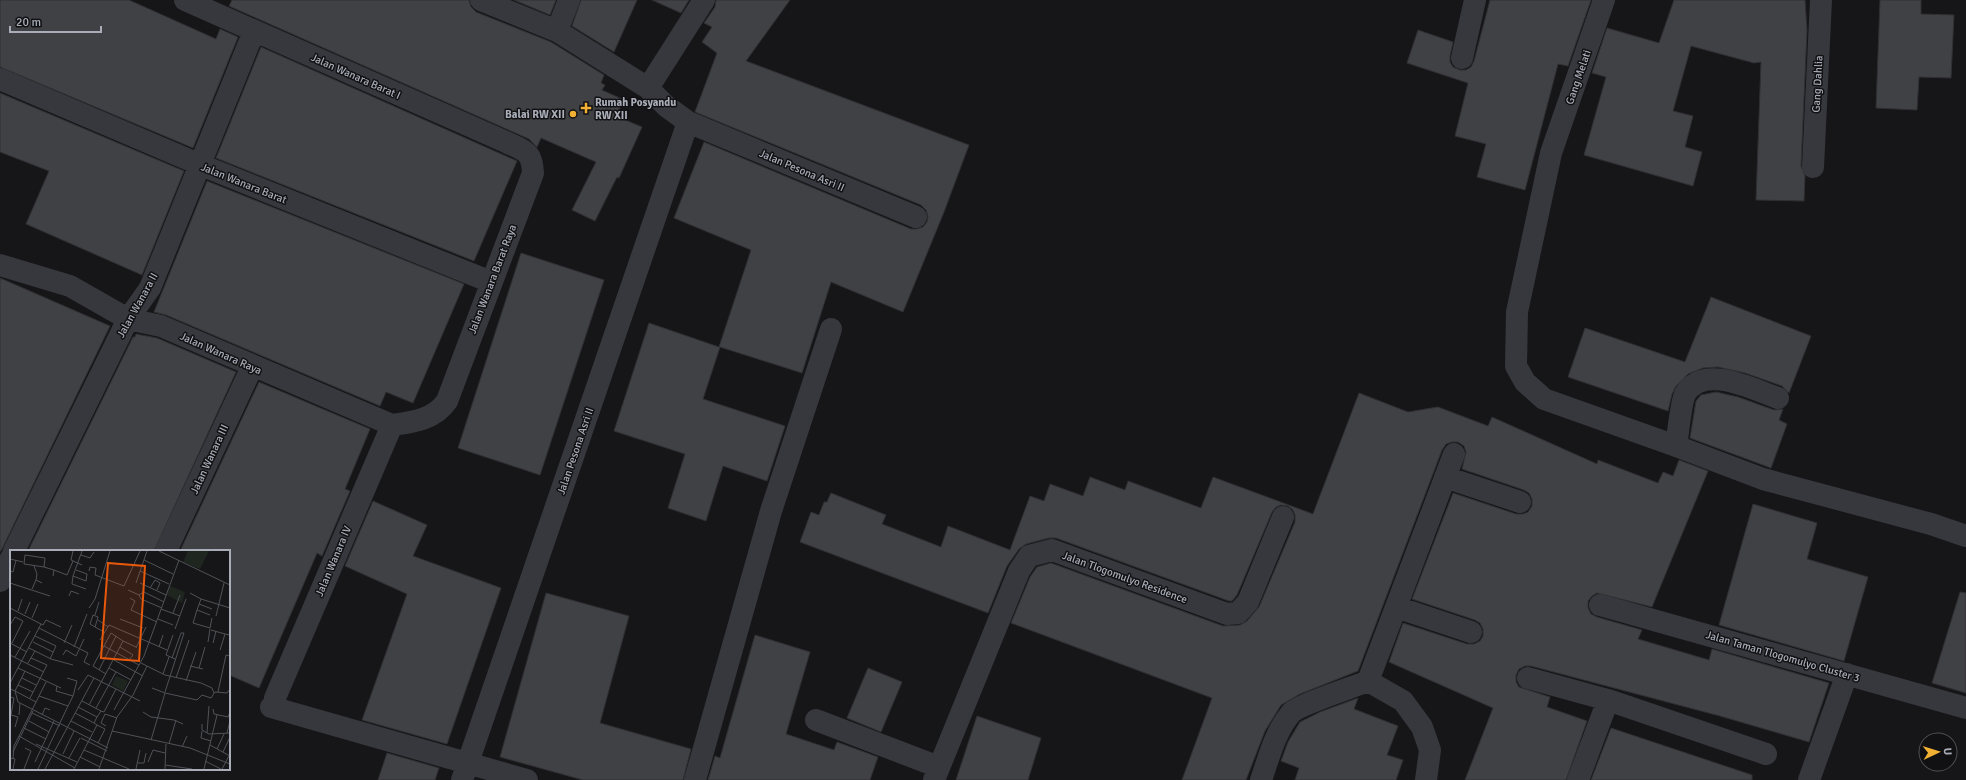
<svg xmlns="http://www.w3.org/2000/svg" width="1966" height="780" font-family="Signika,sans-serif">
<rect width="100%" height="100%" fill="#161618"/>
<!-- building -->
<path fill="#404145" stroke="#303034" d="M0 0H129L216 39 220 29 238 37 193 148 0 67Z
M232 0H469L471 7 476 12 551 42 604 75 601 83 605 85 602 90 624 100 616 116 642 127 619 178 617 177 595 221 572 210 596 162 541 138 537 147 529 139 511 131 229 6Z
M514 0H556L550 15Z
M581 0H637L614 52 572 26Z
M652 0H689L681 13Z
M716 0H790L746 61 969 145 944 212 903 312 831 282 802 373 720 347 703 399 785 426 767 481 723 466 706 521 668 508 685 454 614 431 649 323 719 347 751 250 674 218 704 142 911 229H917L923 227 927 222 928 216 926 210 921 205 695 112 717 53 702 42 712 27 704 23 715 7Z
M1490 0H1591L1568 66 1558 64 1525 190 1477 177 1486 144 1455 136 1468 83 1407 63 1418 30 1453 42 1450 56V62L1453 67 1460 70H1466L1471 67 1474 61Z
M1674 0H1805L1807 30 1801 166 1805 176 1804 201 1756 200 1761 62 1754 63 1691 46 1673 111 1693 116 1685 147 1702 152 1693 186 1584 155 1606 77 1592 73 1607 28 1659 43Z
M1880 0H1921V14L1954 15 1951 78 1919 77 1917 110 1876 108Z
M261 47 517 161 474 261 216 158Z
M0 93 184 171 142 275 26 224 49 171 0 152Z
M207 181 464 284 413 403 386 392 380 406 166 315 154 312Z
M521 253 604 280 540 475 458 448Z
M0 278 110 326 1 551H0Z
M1711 297 1811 336 1789 393 1782 386 1745 373 1718 367 1703 368 1688 374 1676 386 1672 394 1668 411 1568 377 1585 328 1685 362Z
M136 334 157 338 236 372 154 551H28L133 337H135Z
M259 382 370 429 345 489 350 491 322 556 317 553 259 688 229 675V551H180Z
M1716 392 1738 397 1774 410 1783 409 1779 420 1787 424 1771 468 1690 438 1696 401 1701 395Z
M1359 393 1408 412 1438 407 1488 426 1492 417 1597 464 1598 460 1658 483 1663 472 1673 476 1679 460 1708 471 1652 607 1597 593 1592 596 1588 601V608L1591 614 1597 617 1642 630 1638 639 1709 660 1712 649 1829 683 1809 742 1720 716 1531 666H1525L1519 669 1516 675V682L1519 687 1550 697 1547 707 1587 721 1566 780H1465L1493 708 1389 662 1403 623 1467 644H1474L1480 641 1483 636V629L1480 623 1475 620 1412 599 1453 493 1516 514H1523L1528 512 1532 506V499L1529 493 1524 490 1462 469 1466 452 1464 446 1458 442H1452L1446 444 1442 450 1358 671 1300 694 1281 705 1265 731 1246 780H1182L1212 698 1011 623 1030 577 1037 567 1051 563 1223 626 1240 625 1247 621 1259 607 1295 522V515L1293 510 1288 506 1281 505 1276 507 1272 512 1237 595 1232 601H1229L1056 538H1049L1026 544 1019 549 1007 566 988 613 800 542 811 512 819 515 824 502H827L831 493 886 515 882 524 941 547 948 526 1010 550 1030 496 1044 501 1050 484 1083 496 1090 477 1125 490 1128 481 1201 508 1213 477 1313 514Z
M373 501 427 525 413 556 501 588 447 744 362 720 407 594 345 566Z
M1753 504 1817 523 1807 559 1868 577 1844 661 1719 625Z
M1960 592 1966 593V693L1932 683Z
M546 593 629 616 600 723 691 749 683 780H583L500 757Z
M755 635 810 652 786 734 834 750 837 742 878 757 870 780H708L715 756 720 758Z
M868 668 902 682 881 732 847 718Z
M1358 698 1354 709 1398 726 1387 755 1403 760 1396 780H1295L1299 768 1281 761 1288 742 1300 722 1320 712Z
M977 716 1041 738 1028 780H956Z
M1611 728 1752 775V780H1591Z
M387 753 439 768 435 780H378Z"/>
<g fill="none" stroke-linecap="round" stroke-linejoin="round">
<!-- street -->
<path stroke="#37383d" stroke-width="22" d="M1604 0 1551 153 1517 312 1516 366 1525 382 1544 399 1676 446 1763 479 1931 524 1966 536
M557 31 569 0
M1462 58 1475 0
M0 79 201 165 491 282
M648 88 704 0
M688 122 916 217
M1813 167 1821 0
M0 265 70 286 128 319 161 326 392 425C412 422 434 420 447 401L533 173C532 151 525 151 506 142L185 0
M1676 446C1678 435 1681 402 1685 394 1704 363 1752 389 1778 398
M1445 477 1520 502
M14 551 128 319 150 288 254 31
M166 551 252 367
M0 581 11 558
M1600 605 1966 708
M1396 607 1471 632
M1528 678 1608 700 1766 754
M1368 681 1454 454
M275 698 392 425
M271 707 527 780
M816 720 939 767
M462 780 688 122 666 106 648 88 557 31 481 0
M695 780 771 511 831 329
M934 780 1019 571 1029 556 1052 550 1227 614 1238 613 1248 602 1283 517
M1261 780C1269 757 1275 732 1291 713 1300 704 1354 687 1368 681L1403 701 1422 727 1430 750 1426 780
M1578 780 1608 700
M1809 780 1847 674"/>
</g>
<!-- markers -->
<g fill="#f2b134" stroke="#111113" stroke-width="1.5">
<path d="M584 102h4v4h4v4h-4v4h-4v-4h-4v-4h4z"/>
<circle cx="573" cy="114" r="4"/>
</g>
<g text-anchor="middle" stroke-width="3" stroke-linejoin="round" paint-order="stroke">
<!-- street labels -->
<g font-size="11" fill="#a8adb8" stroke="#111113">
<text transform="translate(356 76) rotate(24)" y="4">Jalan Wanara Barat I</text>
<text transform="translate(1578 77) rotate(-71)" y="4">Gang Melati</text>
<text transform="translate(1817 84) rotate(-87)" y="4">Gang Dahlia</text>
<text transform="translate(802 170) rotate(23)" y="4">Jalan Pesona Asri II</text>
<text transform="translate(244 183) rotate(22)" y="4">Jalan Wanara Barat</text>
<text transform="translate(492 279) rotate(-69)" y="4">Jalan Wanara Barat Raya</text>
<text transform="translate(137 305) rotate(-61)" y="4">Jalan Wanara II</text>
<text transform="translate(221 353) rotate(24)" y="4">Jalan Wanara Raya</text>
<text transform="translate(575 451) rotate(-71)" y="4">Jalan Pesona Asri II</text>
<text transform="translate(209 459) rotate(-65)" y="4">Jalan Wanara III</text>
<text transform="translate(333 561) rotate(-67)" y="4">Jalan Wanara IV</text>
<text transform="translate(1125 577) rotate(20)" y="4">Jalan Tlogomulyo Residence</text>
<text transform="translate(1783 656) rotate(16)" y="4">Jalan Taman Tlogomulyo Cluster 3</text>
</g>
<!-- poi labels -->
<g font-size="11" font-weight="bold" fill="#a8adb8" stroke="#111113" text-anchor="start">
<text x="595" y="106">Rumah Posyandu<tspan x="595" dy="13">RW XII</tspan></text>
<text x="565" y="118" text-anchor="end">Balai RW XII</text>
</g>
</g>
<!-- overview -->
<g transform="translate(10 550)">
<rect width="220" height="220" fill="#161618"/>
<path d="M178 1H199L190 19 173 12ZM160 36 175 42 172 53 157 45ZM106 126 118 131 113 141 102 135Z" fill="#1e261f"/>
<path fill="none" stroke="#505258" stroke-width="1" d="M63 1 61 10 72 15M149 1 220 35M15 5 35 8 34 17 14 14ZM71 5 80 8 84 2M0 9 13 12M134 10 163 24M24 16 27 24 26 30M34 17 44 20 43 26M44 20 57 25 63 11M66 20 77 24 76 31 63 26 72 1M0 21 3 22 6 10M79 21 80 17 86 18 85 25 114 36 130 1M130 21 159 34M63 26 62 34 76 39M0 33 40 46M126 33 137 1M130 33 156 45M140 38 145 30 150 33 147 40M22 39 26 30 32 33M118 40 129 45M180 43 191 49M59 46 61 41 69 44M120 48 125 51 121 60 147 72M189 54 202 59M0 58 31 74M79 58 85 49 100 1M152 58 131 49 129 45 134 42 154 52M151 59 170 66M187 60 183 73 200 78 202 68M8 61 12 49M163 63 170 45M15 64 20 52M85 65 89 52M200 65 187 60 191 49 220 58M206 66 214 33M22 68 28 54M110 69 133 78M148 69 163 75M88 70 98 77M31 74 33 75 36 70 51 77M0 75 5 67 13 71 2 93M85 77 88 67 83 65 80 74 85 77 94 82M29 78 78 103 74 112 80 115M165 79 176 49M201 80 215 84M163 85 156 105 165 109M25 86 46 96 40 109M90 90 99 75 157 100M113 91 126 97M23 92 43 102M198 92 200 79M0 93 17 102M54 93 62 75M203 93 206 81M94 96 129 115M64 97 77 64M110 97 123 105 119 110M149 97 153 85M19 98 41 109 63 115M126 98 136 77M210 100 215 84 220 85M0 105 34 122M53 105 56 100 66 106 74 89M5 107 20 81M104 110 133 126M18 113 25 101M131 113 155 125 191 133 202 138 204 143M180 116 193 119M8 118 51 138M99 118 121 130M189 118 195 97M89 120 106 86M15 121 5 141 26 152M153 124 159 107M12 128 26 135M57 128 67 131 63 146M166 128 179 90M176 131 186 102M0 133 31 74M8 135 23 142M142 138 155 143M0 139 5 141 8 152 98 198M68 140 78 125 130 151M155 142 174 83H171L162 108M208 142 216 105 220 106M29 146 58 156 63 146 46 141 47 136M0 147 4 148 1 165M20 148 37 115 21 108M72 151 91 161M79 155 103 110 113 91 101 83 83 116 96 124M68 157 87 167M86 158 106 122M203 159 204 164 218 167 220 162M104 160 134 106 169 10M133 162 141 167 164 170 173 174M22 163 50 176M65 163 84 173M1 165 8 167 5 177M9 165 10 153M32 165 35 158 40 160M19 171 39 182M61 171 82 182M192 174V180L199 184 220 183M87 175 95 179 88 193M96 176 91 173 95 164 107 168M14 178 36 189M102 181 180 198 220 214M192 181 191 188 201 191M197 183 199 156M217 183 220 171M9 186 65 218M71 188 97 201M141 190 155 143 187 150 192 145 201 148 205 142 217 143 220 139M26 194 67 212M159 194 166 170M200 195 220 206M172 197 177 186M207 199 214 184M74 200 119 219M3 202 23 161M213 202 220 187M53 204 64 181M70 207 90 217M0 208 5 209 3 219M59 208 70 188M3 209 4 196 36 132M195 211 211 219M25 212 44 171M138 212 143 200 155 203M127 213H134L136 203M155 215 182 219M14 219 21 201 15 198M28 219 58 156M35 219 84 128M64 219 87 175 84 173 87 167 91 161 94 162 106 139M89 219 107 167 123 145 137 116M126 219 130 200M155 219 156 194M194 219 207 165M212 219 220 204"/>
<path fill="#e8590c" fill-opacity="0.15" stroke="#e8590c" stroke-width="2" d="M98 13 135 16 129 111 91 108Z"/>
<rect width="220" height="220" fill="none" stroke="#a8adb8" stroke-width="2"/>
</g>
<!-- north arrow -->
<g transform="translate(1938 752) rotate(86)"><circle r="19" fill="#111113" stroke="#4d4f55"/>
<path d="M0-3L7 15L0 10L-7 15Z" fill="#f2b134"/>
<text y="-6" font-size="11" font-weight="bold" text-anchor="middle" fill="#a8adb8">U</text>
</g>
<!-- scale -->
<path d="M10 26v6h91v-6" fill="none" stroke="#a8adb8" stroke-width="2"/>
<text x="16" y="26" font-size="12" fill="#a8adb8" stroke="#111113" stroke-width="3" paint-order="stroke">20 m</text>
</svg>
